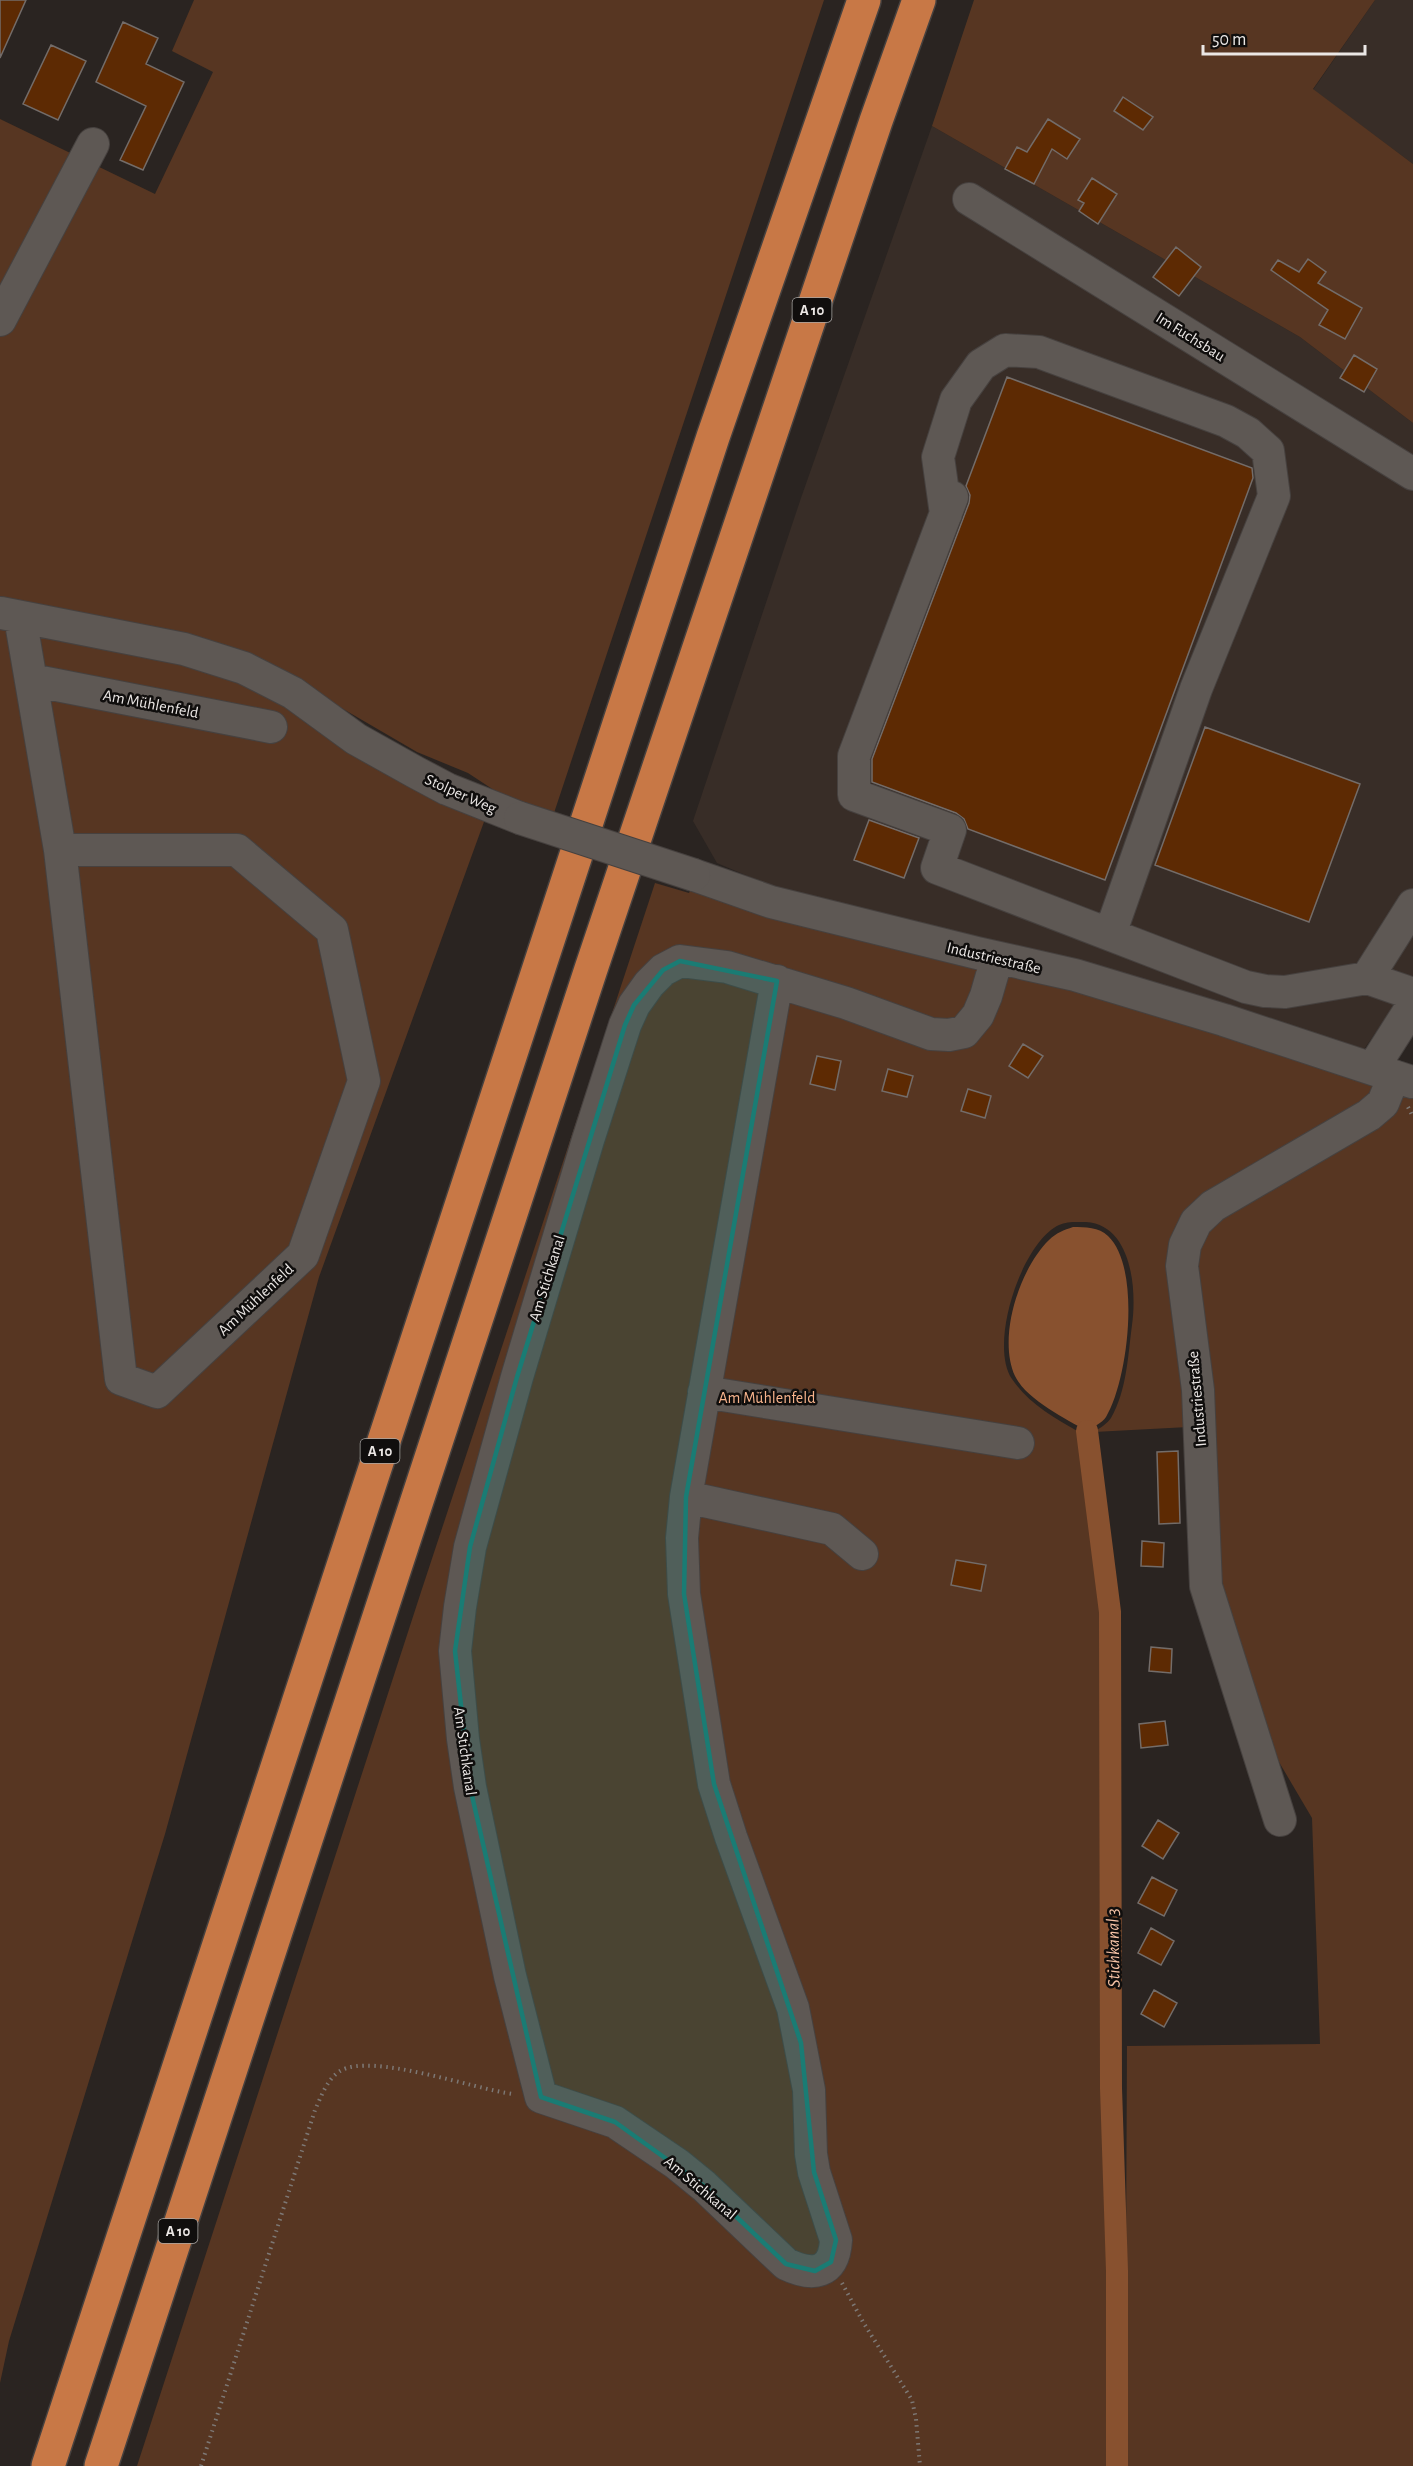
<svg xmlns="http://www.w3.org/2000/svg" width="1413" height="2466" font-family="'Alegreya Sans',sans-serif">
<rect width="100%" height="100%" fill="#2a2421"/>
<!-- built -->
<path fill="#382d27" d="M1375 0H1413V164L1313 90Z
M932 126 1300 337 1413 423V979L1362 1052 783 891 717 863 693 821 801 498Z"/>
<!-- green -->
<path fill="#573622" d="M194 0H824L554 813 506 798 468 773 417 752 302 685 485 819 319 1277 165 1834 9 2341 0 2383V119L155 194 213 72 172 51Z
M974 0H1375L1313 89 1413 164V423L1300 337 932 126Z
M694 882 1000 965 1413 1094V2466H1125L1127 2046 1320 2044 1312 1818 1279 1762 1214 1584 1207 1426 1094 1432C1100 1428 1108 1423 1111 1418 1127 1390 1128 1355 1132 1325 1137 1290 1132 1225 1086 1222 1078 1222 1067 1221 1059 1225 1022 1242 988 1344 1012 1379 1028 1403 1054 1418 1079 1432L1102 1609 1104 2087 1109 2271 1110 2466H137L421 1592 655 883 689 893Z"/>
<!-- water -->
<path fill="#88512f" d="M1073 1227C1085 1227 1099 1227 1108 1236 1142 1268 1128 1381 1106 1417 1102 1423 1093 1427 1087 1431 1066 1419 1026 1399 1015 1376 997 1337 1020 1268 1049 1240 1056 1233 1064 1230 1073 1227Z"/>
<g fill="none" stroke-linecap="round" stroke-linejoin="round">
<!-- canal -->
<path stroke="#88512f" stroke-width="22" d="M1087 1431 1110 1612 1111 2088 1117 2271V2466"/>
</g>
<!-- building -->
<path fill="#5d2a03" stroke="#736c69" stroke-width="1.5" d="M0 0H26L0 58Z
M123 22 158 38 146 64 184 82 143 170 120 160 146 106 96 82Z
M51 45 86 61 58 120 23 104Z
M1123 97 1153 117 1143 130 1114 111Z
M1048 119 1080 139 1067 159 1052 149 1034 184 1005 169 1017 147 1027 152Z
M1092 178 1117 194 1098 224 1079 211 1084 203 1078 200Z
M1176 247 1201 267 1179 296 1153 277Z
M1308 259 1326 272 1318 283 1362 308 1345 339 1319 325 1328 310 1271 270 1278 260 1299 272Z
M1354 355 1377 369 1364 392 1340 378Z
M1007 377 1252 468 1253 478 1105 880 968 829 964 819 956 813 872 782V759L969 503 970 495 966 486Z
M1205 727 1360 784 1309 922 1155 865Z
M869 820 919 838 904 878 854 860Z
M1023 1044 1043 1056 1028 1078 1009 1066Z
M817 1056 841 1061 835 1090 810 1084Z
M888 1069 913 1076 907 1097 882 1091Z
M968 1089 991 1096 985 1118 961 1111Z
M1178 1451 1180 1523 1159 1524 1157 1452Z
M1142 1541 1164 1543 1163 1567 1141 1566Z
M956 1560 986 1565 981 1591 951 1585Z
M1151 1647 1172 1649 1171 1673 1149 1671Z
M1165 1721 1168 1745 1141 1748 1139 1724Z
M1158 1820 1179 1833 1163 1859 1142 1846Z
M1152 1877 1177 1890 1164 1916 1138 1903Z
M1151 1928 1174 1941 1161 1965 1138 1953Z
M1154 1990 1177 2003 1164 2027 1141 2014Z"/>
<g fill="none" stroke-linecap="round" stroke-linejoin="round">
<!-- minor casing -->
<g stroke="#46413f" stroke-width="34">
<path id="minor" d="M969 199 1413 474
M0 320 93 144
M952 497 854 756V795L950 830 937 868 1246 987 1265 991 1285 992 1367 978 1413 994
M946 514 938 457 956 400 981 365 1005 350 1039 352 1226 421 1248 433 1268 451 1274 496 1196 689 1110 934
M1 613 184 649 244 668 293 693 356 739 415 772 447 789 520 818
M20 617 60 850H237L332 930 364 1081 303 1255 157 1392 121 1379 60 850
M31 680 271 727
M694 875 771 902 977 953 1075 975 1224 1020 1412 1082
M1367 978 1413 905
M777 981 686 1497 682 1538 684 1594 714 1784 731 1837 793 2008 809 2090 811 2154 814 2172 836 2240C834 2274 813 2277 786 2264L704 2186 677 2164 615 2122 541 2097 510 1976 470 1787 463 1739 455 1651 460 1607 470 1547 517 1377 588 1140 625 1025 634 1005 649 984 663 970 680 961 727 967 846 1003 931 1034 949 1035 964 1032 978 1015 986 996 997 958
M1373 1068 1413 1005
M704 1392 1018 1443
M686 1497 832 1529 862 1554
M1280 1820 1206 1586 1198 1390 1182 1266 1185 1245 1196 1222 1213 1206 1369 1115 1383 1103 1394 1076"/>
</g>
<!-- highway casing -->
<g stroke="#46413f" stroke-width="36">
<path id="highway" d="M48 2466 713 437 864 0
M101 2466 591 969 876 121 919 0"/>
</g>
<!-- path -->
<path stroke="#7d7875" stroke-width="4" stroke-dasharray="1.5 4.5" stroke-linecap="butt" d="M1408 1107 1413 1117
M842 2283 863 2322 912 2400 916 2419 920 2466
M201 2466 315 2110C321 2097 327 2079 340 2071 371 2052 474 2089 513 2094"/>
<!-- minor -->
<use href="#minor" stroke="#5e5854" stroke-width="32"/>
<!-- highway -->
<use href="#highway" stroke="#c87846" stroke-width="33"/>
<!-- minor-bridge casing -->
<g stroke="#46413f" stroke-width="34" stroke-linecap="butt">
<path id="minor-bridge" d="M520 818 694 875"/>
</g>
<!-- minor-bridge -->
<use href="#minor-bridge" stroke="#5e5854" stroke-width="32"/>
</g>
<!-- marked area -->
<path fill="#1a7c74" fill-opacity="0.2" stroke="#1a7c74" stroke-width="4.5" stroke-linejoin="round" d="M680 961 777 981 686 1497 684 1594 714 1784 801 2043 814 2172 836 2240 831 2262 815 2271 786 2264 704 2186 615 2122 541 2097 470 1787 455 1651 470 1547 517 1377 625 1025 634 1005 663 970Z"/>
<g text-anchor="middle" stroke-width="5" stroke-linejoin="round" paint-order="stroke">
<!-- shield labels -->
<g fill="#100e0d" stroke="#a9a6a4" stroke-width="1.5">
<rect x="792.5" y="298" width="39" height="24" rx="4.5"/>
<rect x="360.5" y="1439" width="39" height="24" rx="4.5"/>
<rect x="158.5" y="2219" width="39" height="24" rx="4.5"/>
</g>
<g font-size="15" font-weight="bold" fill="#ebe7e5">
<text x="812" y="315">A 10</text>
<text x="380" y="1456">A 10</text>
<text x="178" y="2236">A 10</text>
</g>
<!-- street labels -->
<g font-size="16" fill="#ebe7e5" stroke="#100e0d">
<text transform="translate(1191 336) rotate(32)" y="6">Im Fuchsbau</text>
<text transform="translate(151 703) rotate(11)" y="6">Am Mühlenfeld</text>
<text transform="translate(461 793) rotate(24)" y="6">Stolper Weg</text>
<text transform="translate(994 957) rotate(13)" y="6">Industriestraße</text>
<text transform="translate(546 1278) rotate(-73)" y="6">Am Stichkanal</text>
<text transform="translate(255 1299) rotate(-43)" y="6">Am Mühlenfeld</text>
<text transform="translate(1196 1399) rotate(-95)" y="6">Industriestraße</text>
<text transform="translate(466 1751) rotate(82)" y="6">Am Stichkanal</text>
<text transform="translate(701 2187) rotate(40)" y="6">Am Stichkanal</text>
</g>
<!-- park labels -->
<g font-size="16" fill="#f7b38c" stroke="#100e0d">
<text x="767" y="1403">Am Mühlenfeld</text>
</g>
<!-- water labels -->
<g font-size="18" font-style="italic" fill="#f8c4a7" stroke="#100e0d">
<text transform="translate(1113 1948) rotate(-91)" y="6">Stichkanal 3</text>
</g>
</g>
<!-- scale -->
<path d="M1203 45v9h162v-9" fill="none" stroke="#ebe7e5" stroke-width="3"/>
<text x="1212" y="45" font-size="18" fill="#ebe7e5" stroke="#100e0d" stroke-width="4.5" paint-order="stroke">50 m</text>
</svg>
